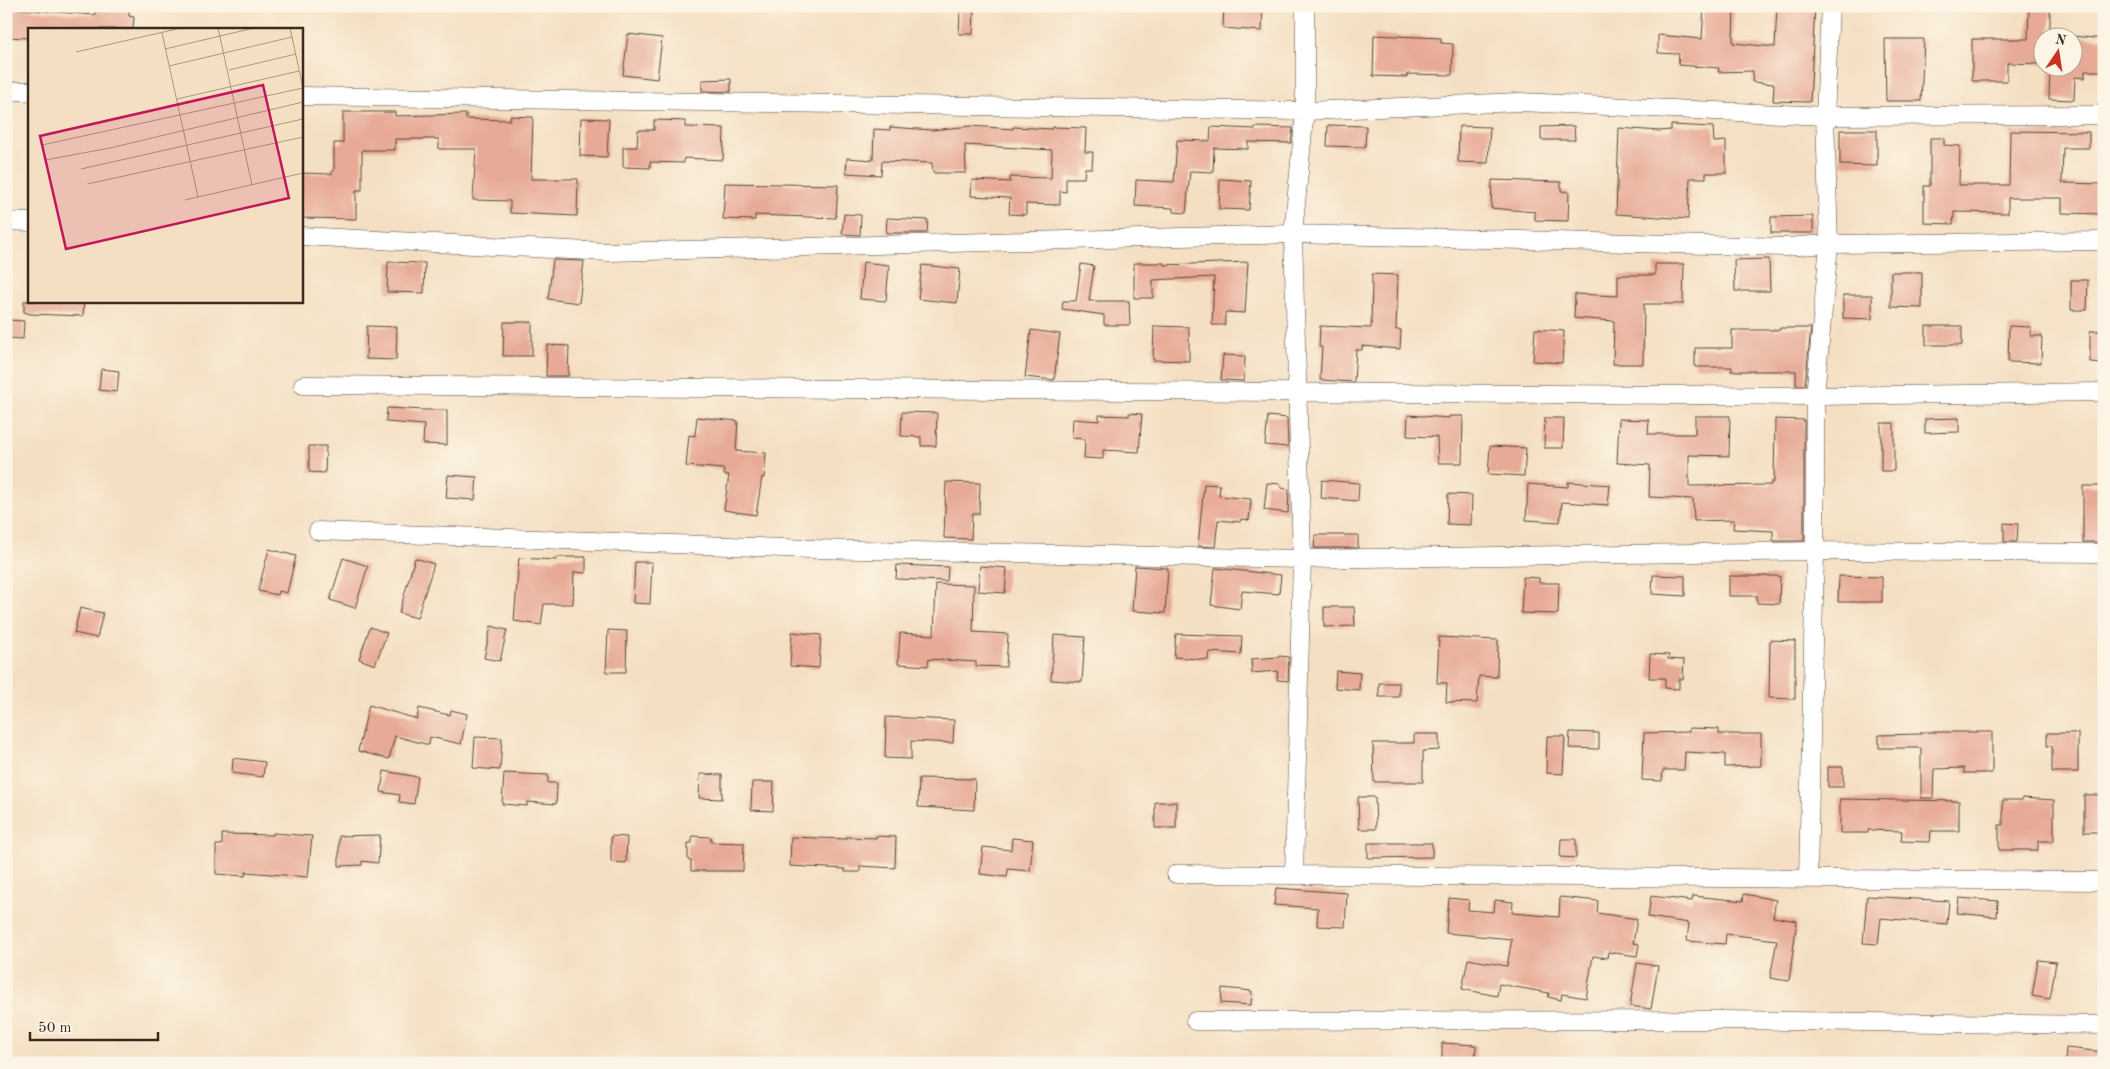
<svg xmlns="http://www.w3.org/2000/svg" width="2110" height="1069" font-family="'Old Standard TT',serif">
<rect width="100%" height="100%" fill="#fcf5e5"/>
<filter id="ink" filterUnits="userSpaceOnUse"><feTurbulence type="fractalNoise" baseFrequency=".02" numOctaves="2"/><feDisplacementMap in="SourceGraphic" scale="10" xChannelSelector="R" yChannelSelector="G"/><feConvolveMatrix kernelMatrix="1 2 1 2 8 2 1 2 1" color-interpolation-filters="sRGB"/></filter>
<filter id="wash" filterUnits="userSpaceOnUse"><feTurbulence type="fractalNoise" baseFrequency=".0096" numOctaves="4" result="noise"/><feDisplacementMap in="SourceGraphic" scale="20" xChannelSelector="R" yChannelSelector="G"/><feGaussianBlur stdDeviation="1.12" result="paint"/><feColorMatrix in="noise" values="0 0 0 0 0 0 0 0 0 0 0 0 0 0 0 0 0 1.4 0 .05"/><feComposite in="paint" operator="in"/></filter>
<g filter="url(#wash)">
<rect width="100%" height="100%" fill="#f4dfc2"/>
<g id="blocks">
<!-- building -->
<path fill="#e7aa96" d="M105 6H129V16L134 17 133 29H29V38L6 37V8L95 15V11L105 12Z
M1224 6H1263L1262 31 1223 28Z
M1704 6H1734L1733 43 1775 47 1777 6H1815L1810 102 1773 101 1774 84 1752 82 1753 71 1718 72 1719 68 1678 65 1679 54 1658 53V35L1702 39Z
M2029 6H2050V38H2042V64L2007 63V81H1972V39H2028Z
M960 11H974L973 34H959Z
M628 34 662 38 657 79 623 75Z
M1374 35 1441 38V43L1453 44 1452 75 1407 74V77L1373 76Z
M2072 36 2104 39V71H2085V78L2075 77 2074 100 2049 99 2050 68H2072Z
M1885 39H1924L1921 101H1886Z
M731 79V92L702 91V80Z
M343 112H395V116L466 114V119L510 120V116L533 117 531 179H578L577 216 510 213V201L473 200 476 149H439V139H395V150H362V190H356V219L301 218V173L332 174V171H334V143H343Z
M581 118 609 119 607 157 580 156Z
M654 120 685 121V127L724 128 723 160 684 158V163L650 162V168L623 167V147H637L638 130H654Z
M1328 125 1366 126 1365 147 1327 146Z
M1671 125 1713 127 1714 142 1726 141V173H1706V178H1690L1688 219 1616 214 1619 128 1659 131 1671 130Z
M971 126 1013 129V127L1052 129V127L1086 128 1085 152H1093L1092 168H1085L1084 178H1066V192L1060 191V205L1026 204V215L1009 214 1010 198 971 196 972 180 1010 182V177L1051 178 1052 150 965 145 966 173H933L932 163 882 161 881 175 846 173 847 158 873 160 874 129 890 130V127L932 130Z
M1459 126 1490 127 1488 163 1458 162Z
M1574 126 1575 140H1541V127Z
M1211 127 1255 129V127L1293 128 1291 143 1248 142V149L1214 148 1213 172 1190 171 1186 213 1173 212V208L1135 206 1136 180 1174 182 1177 140 1210 141Z
M1840 130H1877V166L1840 165Z
M2010 131 2089 132V148H2063L2062 183 2104 184V214L2062 213V198H2008V213L1954 212 1953 224 1924 223V186H1930V138H1944V145L1960 146 1959 185H2009Z
M1220 179 1251 181 1249 210 1219 209Z
M1492 180 1561 182V191L1569 192 1568 221 1535 220V212L1491 208Z
M725 183 838 185 836 218 755 215V220L723 219Z
M844 214 861 215 860 235 842 234Z
M1813 216V233H1771V217Z
M887 218 928 220 927 233H886Z
M1769 259 1770 291H1735L1734 260Z
M553 260 584 261 579 303 548 299Z
M388 262 425 263 424 293 387 292Z
M863 262 889 265 886 301 860 299Z
M1248 262 1245 313 1225 312V325H1212L1214 277 1153 280V298H1134V263H1164V265Z
M1081 264 1094 266 1089 301H1129L1130 325H1104V315L1062 309 1063 301H1076Z
M1655 264H1684L1683 304H1644L1643 364H1613L1614 321 1574 318 1575 294 1618 296V275H1655Z
M922 265 960 269 957 303 918 299Z
M1891 272H1922V308L1891 307Z
M1372 274 1398 275 1396 330H1401L1400 349 1362 346V350H1356L1354 382 1320 380 1322 347H1319L1320 326 1371 328Z
M2071 280H2088L2087 310H2071Z
M1843 295H1872V319L1843 318Z
M24 301H84L83 316 30 314 24 312Z
M6 320 24 321 23 339 6 338Z
M504 322H532V356H503Z
M367 326 397 327 396 360 366 359Z
M1154 326 1189 327V361L1153 360Z
M1926 326H1962V345H1926Z
M2009 326 2031 327V336H2042L2041 363 2008 362Z
M1780 328H1811L1805 385H1796V371H1731L1732 367H1695V348H1732V330H1780Z
M1535 329 1564 331 1562 363 1533 361Z
M1031 330 1060 334 1054 380 1025 377Z
M2090 331H2104V363L2090 362Z
M547 345 569 346 568 376H546Z
M1223 355 1245 356 1244 381 1221 380Z
M101 369 119 371 117 392 99 390Z
M387 408 424 410H447V445L423 444 424 425 386 422Z
M902 412 937 413 936 446H921V437L901 436Z
M1129 413 1142 414 1139 452 1103 450V459L1084 458 1085 439 1072 438 1073 419 1099 421V415L1129 416Z
M1408 415 1449 418V416H1463L1462 463H1438L1437 437 1407 436Z
M1268 416 1287 418 1288 447 1265 445Z
M1695 416H1730L1729 456 1689 455V486L1771 485V482H1774L1775 419 1804 420V541H1773V531L1733 529 1734 520 1694 521 1693 499 1649 497 1650 465 1617 463 1619 419 1649 420 1648 434H1695Z
M697 417 738 421 736 451 766 453 764 478 762 477 756 515 724 510 729 475H724V469L686 466 689 435 695 436Z
M1545 418H1564L1563 448H1544Z
M1959 418V432L1925 433V419Z
M1881 423H1894V471H1881Z
M309 446H326L325 473 309 472Z
M1490 446 1526 448 1524 476 1488 474Z
M448 475 477 477 475 500 446 498Z
M1322 480 1359 483 1358 501 1321 498Z
M946 482 980 483 979 514H972L971 539 944 538Z
M1568 482 1610 485 1608 505 1562 502 1560 522 1526 520 1528 484 1568 487Z
M1267 483 1281 484V488L1289 489 1288 513 1264 510Z
M1204 484 1220 485 1219 496 1251 499 1249 520 1241 519 1240 522 1218 520 1215 547 1198 546Z
M2083 486H2104V542H2083Z
M1448 494 1472 495 1471 525 1447 524Z
M2004 523 2018 524 2017 542H2004Z
M1315 535H1358V548H1314Z
M269 549 296 556 287 593 279 591 278 595 258 591Z
M556 557H586V573L574 572 573 604H544L541 625 514 621 519 558 556 560Z
M343 558 368 566 355 608 330 600Z
M415 558 434 564 417 618 399 613Z
M635 562H652L650 604 633 603Z
M897 565 948 567 947 581 896 579Z
M980 566 1007 568 1005 593 978 591Z
M1135 566 1168 568 1165 613 1132 611Z
M1215 568 1281 575 1279 594 1242 591 1240 609 1211 605Z
M1653 575 1685 576V596L1652 594Z
M1729 576H1780L1779 604 1757 603V596H1729Z
M1839 576 1882 577V602H1838Z
M1523 577 1539 578V583H1559L1558 614 1521 613Z
M936 584 974 585 973 632 1008 634 1006 667 976 666V662L929 659 928 666 898 664 900 633 934 635Z
M1324 607H1354L1355 626 1324 627Z
M80 608 103 613 97 638 74 633Z
M491 626 507 630 500 661 484 658Z
M370 627 387 633 375 665 359 659Z
M608 630 627 631 626 672H606Z
M792 632 821 635 819 668 790 666Z
M1176 634 1242 636 1241 654 1209 652 1208 660 1174 657Z
M1054 635 1085 637 1082 682 1051 680Z
M1439 637 1498 640 1497 677 1479 676 1477 703 1446 702 1447 683H1437Z
M1770 640 1795 641V699L1769 698Z
M1650 654 1669 655 1668 659 1684 660 1683 679H1679V689L1665 688V678H1649Z
M1279 656 1289 657 1288 681 1277 680 1278 671 1252 673 1251 659 1279 657Z
M1336 671 1360 673 1359 690 1335 688Z
M1379 683H1399V697H1379Z
M369 705 417 719 419 708 445 714 450 715 451 710 467 714 461 744 430 737 429 745 395 736 389 759 358 751Z
M886 717 954 720 953 743 911 741V759L885 758Z
M1689 728 1719 729V734H1761V766L1725 767V754L1685 752 1684 770H1663L1662 781 1642 780 1644 733 1689 732Z
M1570 732 1599 733V749L1569 748Z
M1921 732H1992V773H1964V768L1934 769 1933 798H1921V748H1879V735L1921 734Z
M2047 733H2078V772H2052V746H2047Z
M1414 734H1439V750L1423 751V782H1374L1373 743H1414Z
M1547 736H1565L1563 774 1546 773Z
M475 737 502 738 500 770 473 768Z
M233 758 265 762 263 777 232 773Z
M1828 767H1843V787H1828Z
M384 771 418 777 414 804 399 802 400 795 381 792Z
M504 773 548 775V783H557L556 804 527 802V806L502 804Z
M700 774 722 775V799L699 798Z
M919 778 975 779 974 810 918 807Z
M752 782H774L773 811 751 810Z
M2084 795H2104V832H2084Z
M1358 797H1375L1376 829H1359Z
M2022 798 2054 800V841H2038V850H1999V825H2003V800H2022Z
M1840 799 1959 801V831H1931L1930 842 1901 841 1902 831 1868 830V833H1840Z
M1155 802H1176V828H1155Z
M273 833 312 836 308 877 246 872 245 876 216 874V845H222V834L273 835Z
M380 835 378 863 362 861V865L339 866V836Z
M611 836 627 837 626 863 611 862Z
M692 836 711 837V842L744 843 743 871H691V861L688 860V843H692Z
M876 836 896 837 895 868 860 866V872H845V869L790 866 791 837 846 839V837L876 838Z
M1012 838 1033 840 1030 871 1008 869 1007 877 980 874 983 847 1011 850Z
M1561 839H1576V858L1560 857Z
M1368 843H1432V857L1368 858Z
M1276 888 1347 893 1345 927 1317 926 1318 908 1274 905Z
M1744 894 1776 900 1773 917 1797 921 1789 981 1770 978 1777 940 1726 934 1725 944 1687 941 1689 923 1648 917 1651 896 1692 901 1693 896 1743 901Z
M1867 896 1949 901 1947 924 1881 918 1878 944 1863 943Z
M1560 897 1598 901 1597 913 1637 919 1633 943 1639 944 1637 956 1608 952 1607 958 1593 956 1586 998 1562 994 1561 1000 1548 997 1549 993 1499 984 1497 996 1462 989 1468 959 1507 966 1512 939 1446 933 1449 898 1469 900 1468 910 1494 912 1495 900 1513 902 1512 913 1559 917Z
M1959 898 1998 901 1997 917 1957 913Z
M2038 960 2056 962 2050 999 2032 996Z
M1637 963 1658 966 1651 1009 1630 1006Z
M1222 988 1252 991 1251 1005 1221 1003Z
M1442 1043 1476 1045 1475 1063H1442Z
M2066 1048 2104 1052V1063H2065Z"/>
</g>
</g>
<g filter="url(#ink)">
<use href="#blocks" fill-opacity="0" stroke="#574537" stroke-width="1"/>
<g fill="none" stroke-linecap="round" stroke-linejoin="round">
<!-- minor casing -->
<g stroke="#574537" stroke-width="19">
<path id="minor" d="M6 91H29
M301 96 1305 111 1520 102 1825 116 2104 115
M6 221 29 222
M301 236 609 252 1293 234 1785 247 1829 244 2104 241
M303 385 1815 396 2104 392
M318 531 810 549 1302 559 1815 551 2104 553
M1176 874 2104 881
M1294 875 1302 559 1293 234 1305 111V6
M1808 879 1815 551V396L1829 244 1825 116 1830 6
M1195 1021 1720 1020 2104 1025"/>
</g>
<!-- minor -->
<use href="#minor" stroke="#fff" stroke-width="18"/>
</g>
</g>
<!-- overview -->
<g transform="translate(28 28)">
<rect width="275" height="275" fill="#f4dfc2"/>
<path fill="none" stroke="#aa9780" stroke-width="1" d="M190 0 224 157M262 0 275 60M134 5 170 169M137 21 226 0M48 24 153 0M141 38 264 9M201 42 268 26M149 71 271 43M14 117 275 60M17 132 82 120 275 74M53 141 275 91M59 156 275 109M157 172 275 145"/>
<path fill="#c2185b" fill-opacity="0.15" stroke="#c2185b" stroke-width="2.5" d="M235 57 261 170 38 221 12 108Z"/>
<rect width="275" height="275" fill="none" stroke="#3b2a1e" stroke-width="2.5"/>
</g>
<!-- margin -->
<rect width="2110" height="1069" fill="none" stroke="#fcf5e5" stroke-width="25"/>
<!-- north arrow -->
<g transform="translate(2058 52) rotate(13)"><circle r="24" fill="#fcf5e5" stroke="#afa495"/>
<path d="M0-4L9 19L0 12L-9 19Z" fill="#c8321e"/>
<text y="-8" font-size="14" font-weight="bold" text-anchor="middle" fill="#3b2a1e">N</text>
</g>
<!-- scale -->
<path d="M30 1032v8h128v-8" fill="none" stroke="#3b2a1e" stroke-width="2.5"/>
<text x="38" y="1032" font-size="15" fill="#3b2a1e" stroke="#fcf5e5" stroke-width="4" paint-order="stroke">50 m</text>
</svg>
